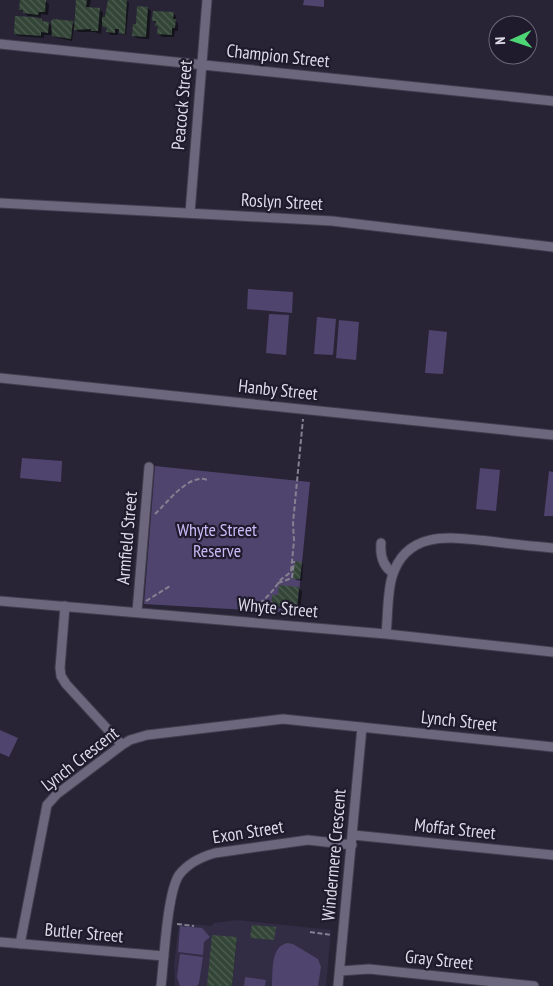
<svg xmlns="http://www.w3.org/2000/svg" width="553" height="986" font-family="'PT Sans Narrow',sans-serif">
<defs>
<pattern id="building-back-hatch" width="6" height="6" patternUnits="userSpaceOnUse" patternTransform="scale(1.25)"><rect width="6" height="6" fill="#334537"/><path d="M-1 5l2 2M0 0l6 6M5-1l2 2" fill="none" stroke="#505f54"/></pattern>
</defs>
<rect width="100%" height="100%" fill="#282436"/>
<!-- built -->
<path fill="#322c45" d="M237 920 331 930 326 986H175L174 965 179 923 211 926 214 923Z"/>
<!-- green -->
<path fill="#4f446d" d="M304 0H324V7L303 5Z
M248 289 293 292 292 313 247 309Z
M269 314 289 315 286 355 266 353Z
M317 317 336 319 333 355 314 354Z
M339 320 359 322 356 360 336 358Z
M429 330 447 332 443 374 425 373Z
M22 458 62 461 61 482 20 478Z
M155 466 310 482 297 613 144 604Z
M480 468 500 470 496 511 476 509Z
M549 471 553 472V516H544Z
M0 730 18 738 9 757 0 753Z
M180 926 202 928 210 937 204 942 203 955 178 952Z
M287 943 293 944 318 959 321 967 318 986H272C273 972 270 947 287 943Z
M180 954 203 957 199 983 197 986H180L177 977Z
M245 977 266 980 265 986H244Z"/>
<!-- shadow -->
<path fill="#0007" d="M21 0 45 1 49 4 48 15 41 14V17L28 16 20 9Z
M78 0H91L89 9 100 10 103 13 102 19H106L109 0 127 1 129 3 126 35 122 34 118 30V35H111L107 32 108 29 102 24 101 34 94 32H78L74 27 72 41 55 37 51 33V35H44V38L18 36 15 33 42 20 44 23H48L53 27 72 23 76 26Z
M148 8 151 11 149 39 136 38 133 35Z
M173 13 176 16V21L178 24V31H175L174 37H162L158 33 159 28 153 20Z
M302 563 303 565 302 581 296 580 294 578Z
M298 588 302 591 300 611 275 608 272 605 279 597Z
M237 939 232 986H208Z"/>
<!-- building -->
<path fill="url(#building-back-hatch)" d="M20 0H46L45 12H39L38 15 23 13V10H19Z
M76 0H87L86 7 100 8 98 31H91V29L74 30Z
M108 0H127L125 34 119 33V29H115V33L106 32 107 28 102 26V17H105Z
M137 6 148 7 146 37 132 36 133 24H136Z
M153 11 174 12 173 19H176L175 28H172V35L157 34 158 26H155L156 21H152Z
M15 16 33 17 42 19V21L49 22 48 33 41 32V36L14 34Z
M53 19 73 21 71 39 52 36 51 21Z
M296 561 302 562 300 579H292L293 568Z
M279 585 299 587 297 608 271 606 272 595H278Z
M252 925 276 927 274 940 250 938Z
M212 935 237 937 232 986H207Z"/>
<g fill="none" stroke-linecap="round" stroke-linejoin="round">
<!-- minor casing -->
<g stroke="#423e4e" stroke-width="11">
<path id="minor" d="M0 44 553 101
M0 203 332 221 553 247
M190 213 207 0
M0 378 553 435
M381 543C380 555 382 566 393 573
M0 601 386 634 553 652
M65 606 60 668 61 676 66 684 122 745
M137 612 149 467
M386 634C388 617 387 594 392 577 406 530 450 537 488 541 510 544 531 546 553 548
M353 835 553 855
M0 942 164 956
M20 944 47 805 57 794 122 745 130 740 147 735 283 719 553 747
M340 971 369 969 534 986
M161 986C164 961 167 893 179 875 188 863 201 857 215 853L308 840 352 845
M338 986 362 727"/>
</g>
<!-- path -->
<path stroke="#858191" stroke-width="2" stroke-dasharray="5 2.5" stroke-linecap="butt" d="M155 514C166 504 191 470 209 481
M278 583 292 578 294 562H292
M146 601 170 586
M247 611C261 604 270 595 279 582 282 577 288 576 291 571L294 541 293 523 303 419
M177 924 194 926
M310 932 332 935"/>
<!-- minor -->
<use href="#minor" stroke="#6c677d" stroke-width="9"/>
</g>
<g text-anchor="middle" stroke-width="4.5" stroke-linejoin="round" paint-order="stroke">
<!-- street labels -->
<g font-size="18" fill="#dedbe8" stroke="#1f1a2c">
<text transform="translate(278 56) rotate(6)" y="6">Champion Street</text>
<text transform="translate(182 105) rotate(-85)" y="6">Peacock Street</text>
<text transform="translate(282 202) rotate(3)" y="6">Roslyn Street</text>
<text transform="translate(278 390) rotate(6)" y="6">Hanby Street</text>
<text transform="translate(127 538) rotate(-85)" y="6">Armfield Street</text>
<text transform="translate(278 608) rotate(5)" y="6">Whyte Street</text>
<text transform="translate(459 721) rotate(6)" y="6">Lynch Street</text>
<text transform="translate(80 759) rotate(-38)" y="6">Lynch Crescent</text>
<text transform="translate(455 829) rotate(6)" y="6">Moffat Street</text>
<text transform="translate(248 832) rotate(-9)" y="6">Exon Street</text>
<text transform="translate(334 855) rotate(-85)" y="6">Windermere Crescent</text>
<text transform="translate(84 933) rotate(5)" y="6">Butler Street</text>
<text transform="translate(439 960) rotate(6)" y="6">Gray Street</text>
</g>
<!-- park labels -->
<g font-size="18" fill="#c9bbf7" stroke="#1f1a2c">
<text x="217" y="536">Whyte Street<tspan x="217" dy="21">Reserve</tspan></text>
</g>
</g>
<!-- north arrow -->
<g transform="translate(513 40) rotate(267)"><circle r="24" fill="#1f1a2c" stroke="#6b6777"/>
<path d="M0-4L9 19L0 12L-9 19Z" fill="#4ed676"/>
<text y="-8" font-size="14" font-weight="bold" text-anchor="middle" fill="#dedbe8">N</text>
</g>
</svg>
